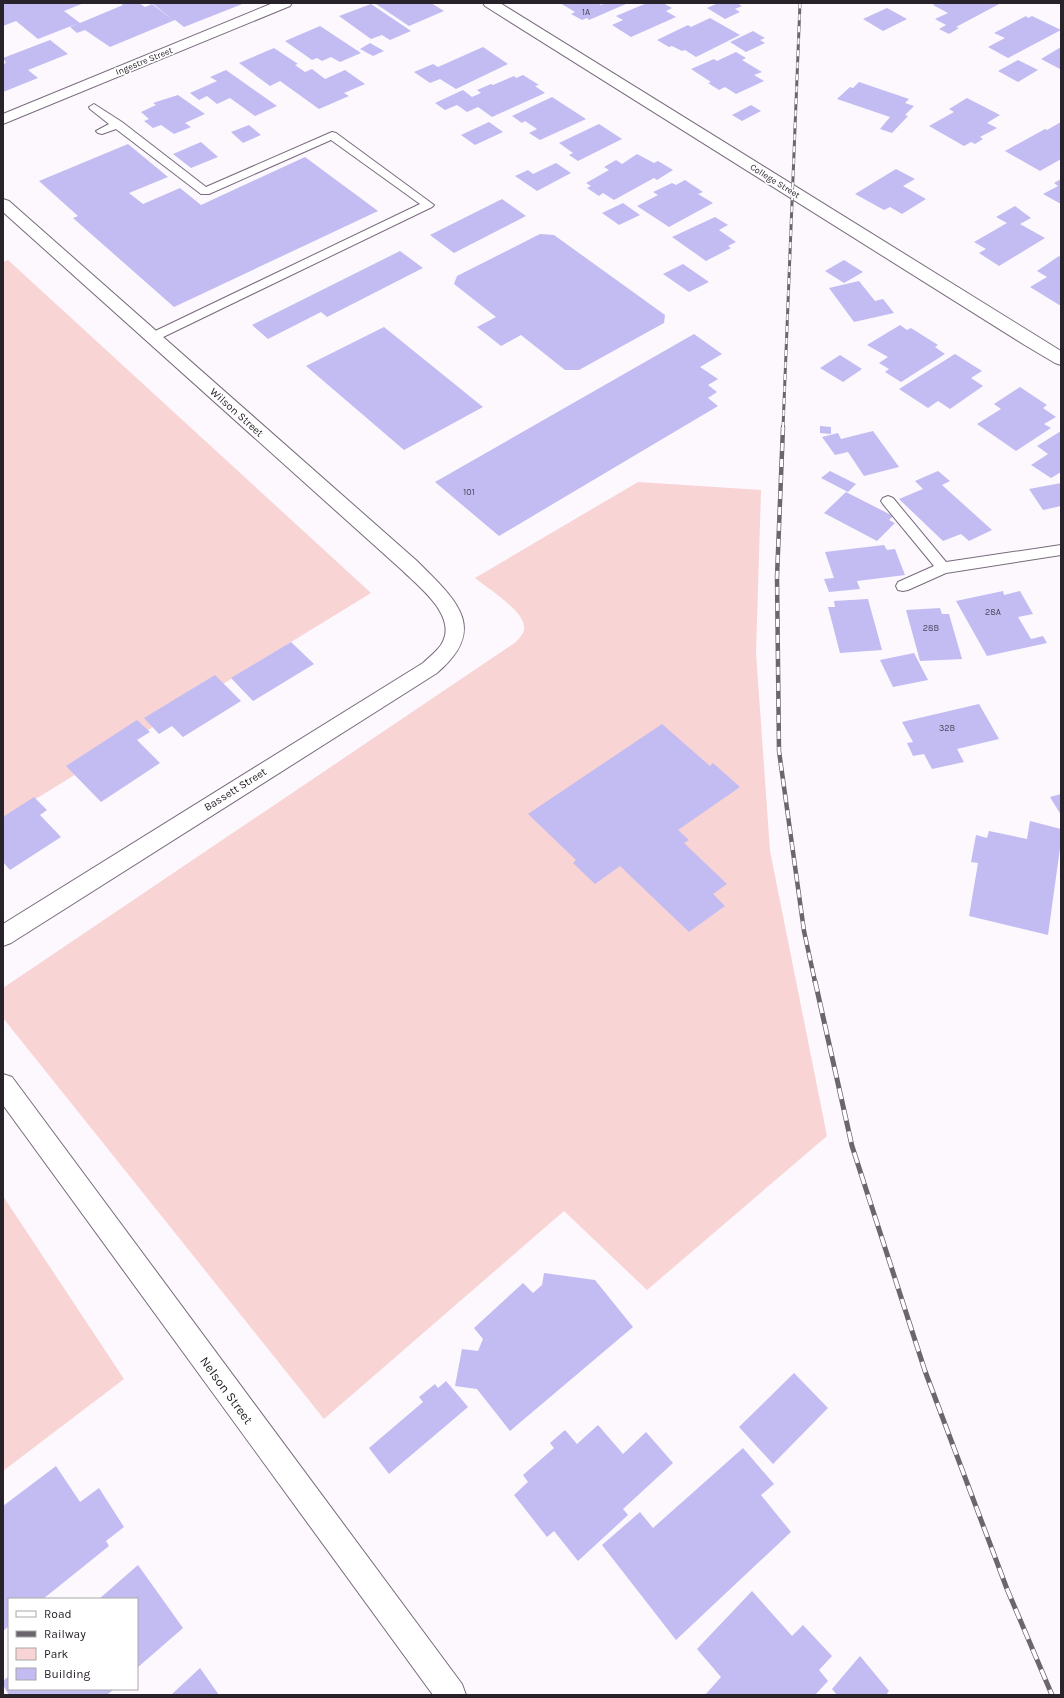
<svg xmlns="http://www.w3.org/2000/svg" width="1064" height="1698" font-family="Karla,sans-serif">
<rect width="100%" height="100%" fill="#fcf8fd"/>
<!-- green -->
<path fill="#f8d4d4" d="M8 260 371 593 3 819V262Z
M638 482 761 490 756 653 770 851 827 1136 647 1290 564 1211 324 1419 3 1018V988L516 642C520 637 525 633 524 626 523 610 487 588 475 578Z
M3 1196 124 1379 3 1471Z"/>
<!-- building -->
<path fill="#c2bcf3" d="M3 3H84L64 11 80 23 123 5 120 3H139L145 7 152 4 173 20 152 3H245L184 27 175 20 110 47 85 30 77 33 70 27 79 23 38 39 16 21 3 26Z
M379 3H431L444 11 409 26 376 4Z
M560 3H598L601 5 606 3 626 4 589 20 587 18 582 20 571 14 575 12Z
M647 3H663L672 8 666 11 676 17 631 37 612 25 623 20 616 16Z
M718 3H737L742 6 735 9 740 12 725 19 707 8Z
M936 3H1001L956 27 959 28 949 34 939 29 946 25 935 19 948 13 933 5Z
M371 4 411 31 390 40 382 35 371 39 339 16Z
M887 8 907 19 883 31 863 19Z
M1026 16 1028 18 1032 16 1061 30 1008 58 988 47 1005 38 994 33Z
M710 18 740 35 696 57 685 50 682 51 672 46 669 47 657 40 688 25 691 27Z
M320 26 361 53 340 62 331 57 322 61 317 58 312 60 285 41Z
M753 31 765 38 760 40 765 43 746 52 730 42Z
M50 40 68 54 28 70 38 78 3 92V64L6 63 3 58Z
M370 43 384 51 373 56 360 49Z
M483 47 508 64 456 89 440 79 430 83 414 72 433 64 438 67Z
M1061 47 1060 69 1041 59Z
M274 48 298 64 295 65 305 72 312 69 325 79 345 70 365 84 344 93 349 96 319 109 280 81 270 86 239 63Z
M736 52 746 58 742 60 762 72 754 75 764 81 736 94 725 87 719 90 708 83 711 82 691 69 714 59 717 61Z
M1018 60 1038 70 1018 82 998 71Z
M226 70 277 106 255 116 230 98 217 104 207 96 199 100 190 93 217 81 210 77Z
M523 75 539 85 535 86 545 93 492 117 478 107 467 112 457 105 445 110 435 103 463 90 472 97 481 93 477 90 491 84 493 85 514 76 516 78Z
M859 82 909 99 905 103 914 106 905 115 908 116 892 133 880 129 890 117 837 99 850 87 853 88Z
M178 95 205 114 185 123 191 127 174 134 161 125 153 128 144 121 149 119 141 112 156 105 153 103Z
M552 97 586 119 540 140 529 133 537 129 525 121 522 123 512 116Z
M967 98 1000 115 987 123 997 128 980 137 983 139 975 144 971 142 964 146 929 126 954 112 949 109Z
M751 105 761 111 742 121 732 115Z
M489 122 503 132 475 145 461 135Z
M1061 122V159L1040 171 1005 151 1045 129 1047 130Z
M599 124 622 139 578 161 569 155 573 153 559 143Z
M249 125 261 135 243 143 231 132Z
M201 142 218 157 191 168 173 154Z
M128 144 168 177 129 193 143 204 180 188 201 205 305 157 378 211 174 307 73 218 78 216 39 181Z
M637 154 654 163 658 161 673 170 657 180 654 178 614 200 603 193 599 196 587 188 591 186 586 183 609 170 604 167 616 160 622 164Z
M556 163 571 173 537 191 515 176 528 170 533 174Z
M896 169 915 179 903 186 926 199 902 214 890 207 884 210 855 194Z
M1061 179V204L1043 194 1058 186 1054 183Z
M685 180 703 192 698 194 713 203 669 227 637 206 658 195 653 192 672 183 676 185Z
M502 199 526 216 454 253 430 235Z
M623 203 640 215 619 225 602 213Z
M1015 206 1031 218 1020 224 1045 238 999 266 979 253 986 249 974 242 1007 223 996 217Z
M715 217 728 225 719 230 736 242 728 246 731 248 706 261 672 237Z
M540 234 554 235 665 315 664 323 579 370H565L521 335 501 346 477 327 496 317 454 284 457 276Z
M400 251 423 268 327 317 321 312 268 339 252 325Z
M1059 256 1061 258V306L1030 287 1047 277 1037 271Z
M844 260 863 272 844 283 825 271Z
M683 264 709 282 689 292 663 274Z
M859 281 875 301 883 299 894 313 854 322 829 288Z
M900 325 907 330 911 328 938 345 935 347 945 354 901 382 885 372 889 369 879 363 888 357 867 345Z
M384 327 483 407 404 450 306 366Z
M694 334 722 354 700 367 718 379 708 385 717 392 708 398 718 406 499 536 435 482Z
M955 354 982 371 971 378 983 386 950 409 938 401 928 408 899 389Z
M840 355 862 369 843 382 820 368Z
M1020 387 1047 405 1043 408 1056 417 1044 424 1051 428 1016 451 977 424 1001 409 994 404Z
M820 426 831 427V434L820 433Z
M873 431 899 467 864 476 848 452 835 455 822 437 838 433 841 439Z
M1061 431V472L1051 478 1031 465 1048 454 1037 446Z
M830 471 856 484 848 492 821 478Z
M938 471 950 481 942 485 992 530 969 541 961 534 943 541 899 499 923 489 915 481Z
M1061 483V506L1043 510 1029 489Z
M846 492 893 516 889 520 895 523 877 541 824 513Z
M884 545 887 550 895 549 905 575 857 581 860 589 829 592 824 579 834 578 825 552Z
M1003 591 1004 595 1020 591 1033 614 1018 617 1031 639 1043 636 1047 643 987 656 956 601Z
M868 599 882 650 840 653 828 607H835L834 601Z
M940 608 942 614H949L962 659 920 661 906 610Z
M291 642 314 664 253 701 231 678Z
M914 653 928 680 893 687 880 660Z
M215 675 241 701 183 737 172 726 159 734 144 718Z
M979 704 999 739 957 749 964 762 932 769 924 754 913 756 907 743 913 742 902 722Z
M137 720 150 732 137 740 160 763 101 802 66 766Z
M662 724 710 766 713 763 740 787 678 830 689 840 684 843 727 884 713 894 725 906 689 932 620 866 595 884 573 863 576 860 528 814Z
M1061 794V815L1050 797Z
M34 797 47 810 40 815 61 837 10 870 3 862V817Z
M1030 821 1061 829V841L1048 935 969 916 978 863 971 862 976 835 987 838 989 831 1027 839Z
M544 1273 595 1280 633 1327 510 1431 477 1389 455 1386 462 1349 478 1351 483 1339 474 1328 523 1283 533 1293 542 1285Z
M794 1373 828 1408 773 1464 739 1427Z
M446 1381 468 1407 389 1474 369 1448 423 1402 419 1397 435 1384 438 1388Z
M598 1425 623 1454 646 1432 673 1463 623 1509 628 1515 578 1561 554 1531 547 1537 514 1495 528 1482 523 1475 554 1448 550 1443 565 1430 577 1444Z
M743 1448 774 1484 761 1495 791 1532 676 1640 602 1545 640 1512 653 1528Z
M56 1466 80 1502 99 1488 124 1527 106 1541 109 1546 43 1599H9V1626L3 1631V1506Z
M138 1565 183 1628 137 1668V1599H99Z
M752 1591 792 1636 803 1625 832 1656 819 1670 828 1681 815 1695H705L721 1677 697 1649Z
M860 1656 889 1691 886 1695H837L832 1689Z
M200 1668 219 1695H171Z
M9 1676V1689H114L107 1695H9L3 1685V1681Z"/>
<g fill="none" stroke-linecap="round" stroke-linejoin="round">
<!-- service casing -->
<g stroke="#796a7d" stroke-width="2">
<path id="service" d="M94 104 122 122 206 187 332 132 336 133 434 205 432 207 157 340H149L147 337 149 334 420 204 331 140 209 194H201L116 129 102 134 98 133 96 131 109 124 90 109 89 107Z
M888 496 893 498 946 562 1061 545V555L946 573 908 590 903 591 898 590 896 586 898 582 934 566 883 504 881 501 883 498Z"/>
</g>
<!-- tertiary casing -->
<g stroke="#796a7d" stroke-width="2">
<path id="tertiary" d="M483 3H500L1061 351V365L1055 363 1023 344 485 6Z
M3 199 9 201 417 561C455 599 490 628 437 673L11 943 3 946V924L423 663C429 657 436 652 441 645 459 617 420 588 403 571L3 212Z
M3 1074 12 1077 462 1684 466 1695H433L3 1105Z"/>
</g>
<!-- secondary casing -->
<g stroke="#796a7d" stroke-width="2">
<path id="secondary" d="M273 3H292L290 6 3 124V114Z"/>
</g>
<!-- service -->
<use href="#service" fill="#fff" fill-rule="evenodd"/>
<!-- tertiary -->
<use href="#tertiary" fill="#fff" fill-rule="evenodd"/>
<!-- secondary -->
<use href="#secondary" fill="#fff" fill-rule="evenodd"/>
<!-- rail-far2 casing -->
<g stroke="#6b666d" stroke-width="3">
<path id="rail-far2" d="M783 428 800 3"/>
</g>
<!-- rail-far1 casing -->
<g stroke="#6b666d" stroke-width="4.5">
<path id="rail-far1" d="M783 427 777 577 779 751 804 931 815 982"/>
</g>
<!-- rail casing -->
<g stroke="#6b666d" stroke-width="5">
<path id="rail" d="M815 981 852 1146 925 1371 1007 1589 1052 1695"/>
</g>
<!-- rail-far2 -->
<use href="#rail-far2" stroke="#fff" stroke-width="2" stroke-dasharray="6" stroke-linecap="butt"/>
<!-- rail-far1 -->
<use href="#rail-far1" stroke="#fff" stroke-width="3" stroke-dasharray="8" stroke-linecap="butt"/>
<!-- rail -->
<use href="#rail" stroke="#fff" stroke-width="3.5" stroke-dasharray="11" stroke-linecap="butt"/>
</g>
<g text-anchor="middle" stroke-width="3.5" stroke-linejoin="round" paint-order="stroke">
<!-- number labels -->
<g font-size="9" fill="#4e485c">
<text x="586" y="15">1A</text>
<text x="469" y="495">101</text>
<text x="993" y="615">28A</text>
<text x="931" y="631">28B</text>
<text x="947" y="731">32B</text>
</g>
<!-- far-street labels -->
<g font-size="9" fill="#28222a" stroke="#fff">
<text transform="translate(144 61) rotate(-22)" y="3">Ingestre Street</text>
<text transform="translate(775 181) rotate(32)" y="3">College Street</text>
</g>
<!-- street labels -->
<g font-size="11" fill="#28222a" stroke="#fff">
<text transform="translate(237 412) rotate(42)" y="4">Wilson Street</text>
<text transform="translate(235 789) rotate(-32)" y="4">Bassett Street</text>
</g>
<!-- near-street labels -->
<g font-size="13" fill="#28222a" stroke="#fff">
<text transform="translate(227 1390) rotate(54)" y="5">Nelson Street</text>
</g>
</g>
<!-- border -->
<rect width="1064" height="1698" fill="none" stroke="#28222a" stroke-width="8"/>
<!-- legend -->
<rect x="8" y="1598" width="130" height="92" fill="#ffffff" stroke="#a9a7aa"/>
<rect x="16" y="1611" width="20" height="6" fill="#ffffff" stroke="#a9a7aa"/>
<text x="44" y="1618" font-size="12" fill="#28222a">Road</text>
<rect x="16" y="1631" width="20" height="6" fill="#6b666d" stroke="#a9a7aa"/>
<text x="44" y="1638" font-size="12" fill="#28222a">Railway</text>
<rect x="16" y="1648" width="20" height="12" fill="#f8d4d4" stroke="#a9a7aa"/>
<text x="44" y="1658" font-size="12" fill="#28222a">Park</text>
<rect x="16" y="1668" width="20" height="12" fill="#c2bcf3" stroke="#a9a7aa"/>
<text x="44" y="1678" font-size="12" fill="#28222a">Building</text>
</svg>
